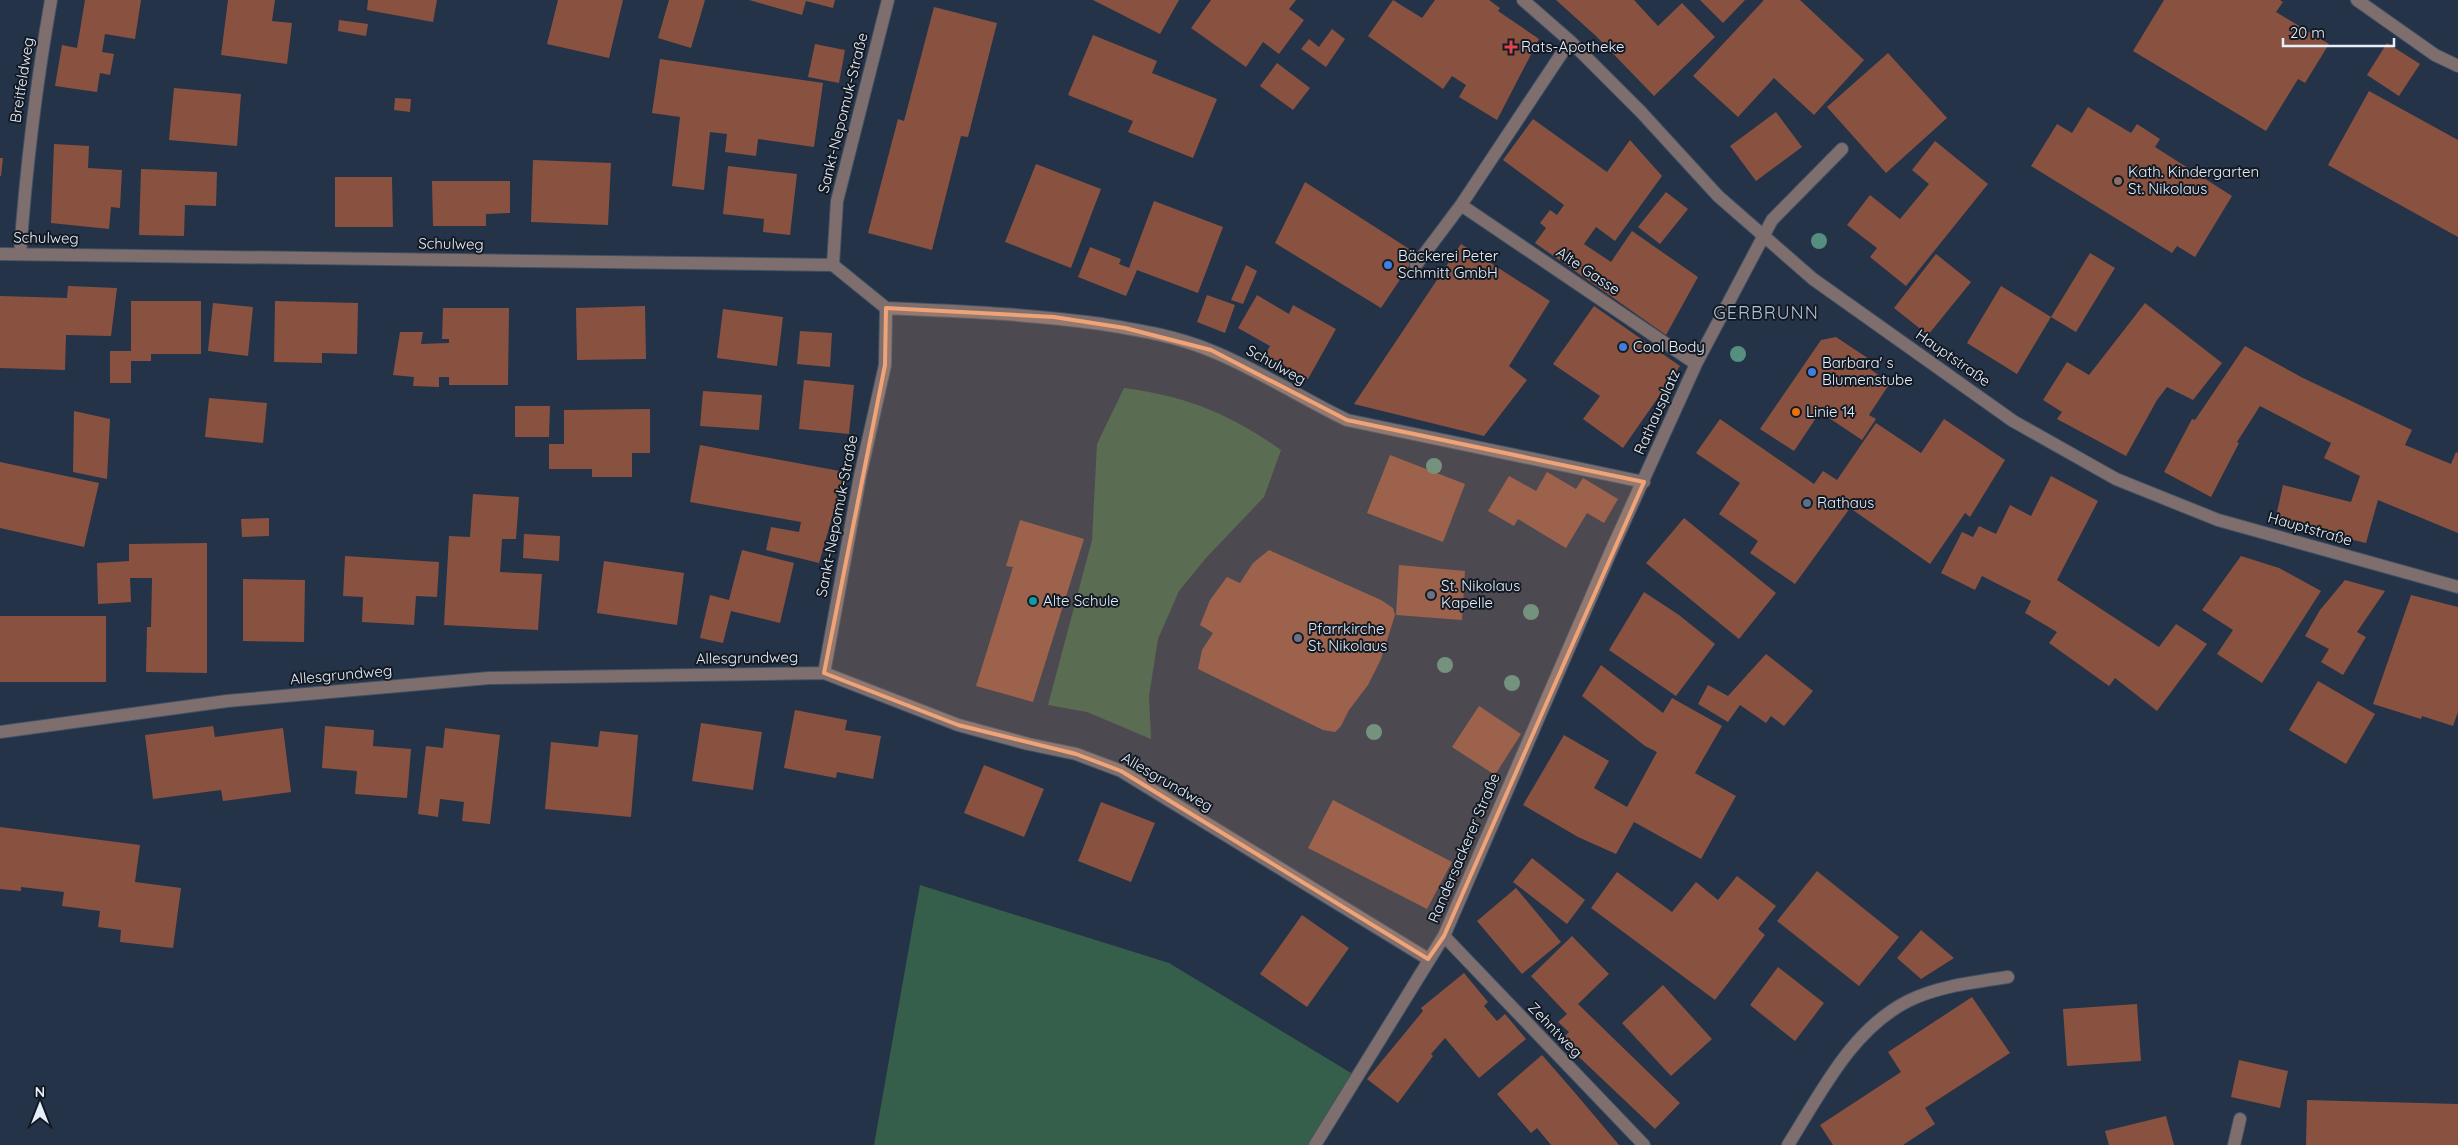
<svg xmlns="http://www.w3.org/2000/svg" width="2458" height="1145" font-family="Quicksand,sans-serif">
<rect width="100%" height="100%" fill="#243347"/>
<!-- green -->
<path fill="#355f4a" d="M1124 388C1186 396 1230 414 1281 450L1264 497 1206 558 1179 591 1158 639 1149 696 1151 739 1087 712 1048 705 1092 540 1097 444Z
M920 885 1169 963 1361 1079 1318 1145H874Z"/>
<!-- building -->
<path fill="#895240" d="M85 0H141L135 39 105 34 102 52 114 54 110 75 100 73 97 92 55 86 62 45 77 48Z
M228 0H275L272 21 292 23 287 64 221 55Z
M368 0H437L433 22 367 10Z
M558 0H623L609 58 547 44Z
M669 0H705L691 48 658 38Z
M749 0H835L833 8 806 1 802 15Z
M1093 0H1179L1160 34Z
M1211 0H1296L1289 9 1304 20 1279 54 1263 42 1246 67 1191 28Z
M1393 0 1422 18 1435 0H1489L1500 8 1498 11 1539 39 1497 120 1459 97 1466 85 1452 76 1443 89 1368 36Z
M1556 0H1634L1658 26 1682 3 1715 37 1654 96 1596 36Z
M1700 0H1745L1723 23Z
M1764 0H1800L1864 60 1814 115 1774 78 1738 117 1693 76Z
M2164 0H2280L2283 2 2276 12 2329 44 2305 83 2298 79 2266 131 2133 51Z
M934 7 997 23 968 137 961 136 932 250 868 233 898 119 904 121Z
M339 20 368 24 366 36 338 31Z
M1332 29 1345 39 1326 67 1301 49 1309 39 1319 47Z
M1093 35 1157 61 1152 73 1217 99 1193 158 1128 132 1133 121 1068 95Z
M2387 43 2420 64 2399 96 2367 75Z
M815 44 845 50 839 83 808 77Z
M1888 53 1947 118 1886 173 1827 107Z
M660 59 823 83 814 147 758 139 756 156 725 152 727 134 710 132 704 190 672 186 680 117 652 113Z
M1277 63 1310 88 1293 110 1260 86Z
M174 88 241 94 237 146 169 140Z
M2369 91 2458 140V237L2328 165Z
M395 98 411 99 410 112 394 110Z
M2088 107 2131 133 2137 124 2160 139 2155 147 2232 196 2195 257 2177 246 2172 253 2031 166 2057 124 2072 133Z
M1776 112 1802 147 1756 181 1730 146Z
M1533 119 1607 172 1630 140 1662 176 1615 241 1596 227 1584 244 1611 262 1632 231 1698 277 1666 335 1535 243 1546 228 1540 223 1550 210 1557 215 1564 205 1503 160Z
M1935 141 1988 184 1906 286 1870 257 1877 248 1847 225 1870 195 1900 219 1929 184 1912 170Z
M54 144 89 146 88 168 122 170 120 208 111 207 109 229 51 223Z
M0 158H3L1 176H0Z
M533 160 611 163 608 225 531 222Z
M1036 164 1101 189 1071 268 1005 242Z
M728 166 797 174 790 235 763 232 764 219 723 214Z
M141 169 217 172 216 206 185 205 184 236 139 235Z
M335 177H392L393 227H335Z
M432 181H510V213L486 214V226H433Z
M1305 182 1417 254 1381 308 1275 243Z
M1666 192 1688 209 1660 244 1638 227Z
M1154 201 1223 227 1198 293 1137 270 1126 296 1078 277 1090 247 1121 259 1119 264 1129 268Z
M1461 244 1550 301 1509 366 1527 380 1484 436 1354 404Z
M2090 253 2115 268 2076 332 2051 317Z
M1936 254 1971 282 1928 335 1894 308Z
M1246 265 1257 271 1243 304 1231 300Z
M68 286 117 288 111 336 66 335 65 370 0 368V296L67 298Z
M2001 286 2051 317 2017 374 1967 343Z
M1207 295 1235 305 1225 333 1197 322Z
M1257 295 1289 314 1293 305 1336 329 1308 379 1265 355 1270 346 1238 328Z
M131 301H201V354H151V361H131V383H110V351H131Z
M275 301 358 303 357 354 322 353V363L274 362Z
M213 303 253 307 248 356 208 351Z
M2145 303 2222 363 2193 400 2167 387 2157 400 2126 456 2057 419 2062 412 2043 400 2067 362 2089 375Z
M645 306 646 359 577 360 576 308Z
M1594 306 1680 366 1623 448 1583 419 1600 396 1553 364Z
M443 308H509L508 385H449V377H439V387L413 386 414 377 393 375 400 332H423L421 344 449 343V339H442Z
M723 309 783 317 777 366 717 358Z
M800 331 832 333 830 367 797 364Z
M1836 337 1872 361 1867 367 1890 383 1869 415 1876 419 1862 440 1820 412 1794 451 1760 429 1821 340Z
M2245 346 2301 377 2412 430 2405 445 2451 464 2456 452 2458 453V533L2378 500 2366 543 2275 521 2283 485 2351 502 2360 476 2324 458 2331 443 2260 406 2237 442 2239 443 2211 497 2164 472 2192 419 2195 420Z
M804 380 854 385 849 434 799 429Z
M703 391 762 395 759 430 700 426Z
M209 398 267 403 263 443 205 437Z
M515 406H550L549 437H515Z
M650 409V453H632V477H592V469H549V444H564V410Z
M74 411 110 419 107 479 73 472Z
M1720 419 1814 484 1823 471 1837 480 1876 423 1921 453 1944 419 2005 460 1970 517 1965 513 1930 564 1850 508 1795 584 1750 553 1758 541 1719 514 1740 483 1696 453Z
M700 445 845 472 819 563 766 550 771 527 799 532 801 522 690 502Z
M1390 455 1465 484 1443 542 1367 513Z
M0 462 99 483 84 547 0 528Z
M1547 472 1576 489 1583 478 1618 499 1604 523 1587 513 1566 548 1518 519 1514 526 1488 511 1509 476 1536 491Z
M2051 476 2098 501 2057 580 2159 647 2176 624 2207 644 2157 711 2115 678 2109 686 2049 643 2057 632 2025 613 2031 601 1982 576 1975 590 1941 573 1962 532 1973 537 1979 526 1996 534 2010 505 2031 516Z
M473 494 519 497 516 539H502L500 572 542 574 538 630 444 625 449 536 470 537Z
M269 518V536L242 537 241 519Z
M1684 518 1776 593 1739 639 1646 563Z
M1020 520 1084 539 1033 702 976 686 1013 567 1006 566Z
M524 534 560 536 559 561 523 558Z
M207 543V673L146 672 147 627H151L152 578H130L131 602 98 604 97 563 129 561V544Z
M742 550 794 563 780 623 731 611 723 643 700 638 710 595 729 600Z
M1269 550 1381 600 1393 608 1395 615 1381 659 1368 685 1349 710 1341 726 1335 732 1323 730 1198 669 1202 650 1213 633 1200 625 1210 600 1227 577 1240 583 1253 563Z
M345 556 439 562 437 597 416 596 414 625 362 622 363 597 343 596Z
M2241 556 2279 568 2321 591 2262 683 2217 654 2233 630 2202 610Z
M604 561 684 573 677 625 597 613Z
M1399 565 1465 571 1462 620 1396 615Z
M243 579 305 580 304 642 243 641Z
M2345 580 2385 591 2357 632 2366 637 2343 675 2321 662 2329 649 2305 636 2320 610Z
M1644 592 1679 615 1715 644 1676 696 1609 650Z
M2411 595 2458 607V712L2453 726 2422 716 2421 719 2373 704Z
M0 616H106V682H0Z
M1766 654 1813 691 1784 726 1771 716 1766 723 1740 705 1728 722 1698 704 1708 685 1728 696Z
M1601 665 1663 713 1672 698 1722 726 1695 773 1736 796 1701 859 1634 822 1616 854 1578 837 1523 805 1564 735 1609 761 1594 788 1627 807 1657 752 1645 746 1582 696Z
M2318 681 2375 714 2346 764 2289 730Z
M1479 706 1521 734 1495 775 1452 747Z
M795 710 847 720 845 730 881 736 873 779 837 772 836 778 784 768Z
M701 723 762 732 753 790 692 781Z
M213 726 215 737 283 728 291 792 223 801 221 790 153 799 145 735Z
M325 726 374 730 373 746 411 749 407 798 355 794 357 771 322 768Z
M445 728 500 735 490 824 462 821 464 802 440 799 438 817 418 814 426 746 443 748Z
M600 731 638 735 631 817 545 809 551 742 598 747Z
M984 765 1044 789 1024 837 964 813Z
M1333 800 1452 862 1427 909 1308 848Z
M1101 802 1155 823 1131 882 1078 861Z
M0 827 140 845 135 882 181 888 173 948 120 942 121 930 98 927 100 911 62 906 64 892 21 887V891L0 889Z
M1532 858 1585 900 1567 924 1513 882Z
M1817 871 1899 937 1859 986 1777 921Z
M1617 872 1672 912 1696 882 1718 900 1737 876 1776 906 1758 929 1765 935 1715 1000 1591 908Z
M1516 888 1561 942 1522 974 1477 921Z
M1302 915 1349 948 1307 1007 1260 974Z
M1921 930 1954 958 1921 979 1897 958Z
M1572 936 1609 974 1578 1004 1680 1103 1655 1129 1561 1040 1569 1032 1558 1022 1567 1014 1531 976Z
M1778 967 1824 1003 1795 1041 1750 1005Z
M1464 973 1488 1002 1484 1006 1497 1021 1505 1014 1526 1039 1479 1078 1445 1038 1431 1054 1433 1056 1398 1103 1367 1079 1423 1011 1421 1008Z
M1663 985 1712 1039 1671 1076 1622 1023Z
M1972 997 2010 1053 1925 1108 1935 1124 1903 1145H1833L1820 1125 1901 1072 1888 1052Z
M2137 1004 2141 1061 2067 1066 2063 1009Z
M1542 1055 1576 1094 1619 1145H1551L1537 1128 1531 1133 1497 1094Z
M2239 1060 2288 1071 2280 1108 2231 1097Z
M2307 1100 2458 1104V1145H2306Z
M2166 1116 2174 1145H2109L2105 1131Z"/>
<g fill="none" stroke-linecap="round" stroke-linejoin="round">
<!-- minor casing -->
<g stroke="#435164" stroke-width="14">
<path id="minor" d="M1523 0 1570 41 1641 112 1718 196 1813 279 2013 421 2116 479 2218 520 2458 587
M2357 0 2435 55 2458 66
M1461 205 1696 364
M0 254 833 265 886 308 885 365 860 476 824 673
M20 254C26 169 36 85 51 0
M833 265 837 201 888 0
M1416 265 1461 205 1570 41
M886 308C959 311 1030 314 1102 324 1139 330 1177 336 1212 351 1259 370 1301 398 1347 420L1644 482
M0 732 227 701 489 678 824 673 958 725 1028 744 1076 754 1121 771 1428 959
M1444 936 1644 1145
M1315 1145 1444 936 1612 549 1696 364 1772 220 1842 149
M1788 1145C1821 1093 1851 1030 1908 1001 1938 986 1975 982 2008 977
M2234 1145 2240 1119"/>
</g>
<!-- minor -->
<use href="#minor" stroke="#7e6f6e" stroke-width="12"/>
</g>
<!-- trees -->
<g fill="#568e7f">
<circle cx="1819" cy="241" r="8"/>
<circle cx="1738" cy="354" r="8"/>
<circle cx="1434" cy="466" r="8"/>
<circle cx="1531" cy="612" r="8"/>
<circle cx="1445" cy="665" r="8"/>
<circle cx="1512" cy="683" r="8"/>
<circle cx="1374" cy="732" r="8"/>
</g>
<!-- marked area -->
<path fill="#efa377" fill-opacity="0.2" stroke="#efa377" stroke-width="4" stroke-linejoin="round" d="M886 308 1054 317 1125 328 1211 350 1347 420 1644 482 1444 936 1428 959 1121 771 1076 754 958 725 824 673 885 365Z"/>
<!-- markers -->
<path fill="#e0444e" stroke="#141a23" stroke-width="2" d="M1508.5 39.5h5v5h5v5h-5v5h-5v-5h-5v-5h5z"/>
<circle fill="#8d6e63" stroke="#141a23" stroke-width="2" cx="2118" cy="181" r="5"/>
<g fill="#3f7fe0" stroke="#141a23" stroke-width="2">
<circle cx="1388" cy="265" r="5"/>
<circle cx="1623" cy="347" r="5"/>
<circle cx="1812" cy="372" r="5"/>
</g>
<circle fill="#e8710a" stroke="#141a23" stroke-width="2" cx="1796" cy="412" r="5"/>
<circle fill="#5c6f8a" stroke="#141a23" stroke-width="2" cx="1807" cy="503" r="5"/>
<g fill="#6b7280" stroke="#141a23" stroke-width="2">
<circle cx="1431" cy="595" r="5"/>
<circle cx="1298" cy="638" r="5"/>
</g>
<circle fill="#0f9aa8" stroke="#141a23" stroke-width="2" cx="1033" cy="601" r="5"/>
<g text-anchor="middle" stroke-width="4" stroke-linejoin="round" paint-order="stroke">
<!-- poi labels -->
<g font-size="15" fill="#e5effc" stroke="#141a23" text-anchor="start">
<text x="1521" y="52">Rats-Apotheke</text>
<text x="2128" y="177">Kath. Kindergarten<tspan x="2128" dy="17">St. Nikolaus</tspan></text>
<text x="1398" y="261">Bäckerei Peter<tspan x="1398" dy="17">Schmitt GmbH</tspan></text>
<text x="1633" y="352">Cool Body</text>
<text x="1822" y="368">Barbara' s<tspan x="1822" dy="17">Blumenstube</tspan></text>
<text x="1806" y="417">Linie 14</text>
<text x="1817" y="508">Rathaus</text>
<text x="1441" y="591">St. Nikolaus<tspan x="1441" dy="17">Kapelle</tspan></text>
<text x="1043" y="606">Alte Schule</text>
<text x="1308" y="634">Pfarrkirche<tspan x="1308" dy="17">St. Nikolaus</tspan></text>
</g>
<!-- street labels -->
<g font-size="15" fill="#e5effc" stroke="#141a23">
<text transform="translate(22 80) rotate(-81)" y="5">Breitfeldweg</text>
<text transform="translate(843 113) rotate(-76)" y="5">Sankt-Nepomuk-Straße</text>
<text transform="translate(46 238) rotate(1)" y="5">Schulweg</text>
<text transform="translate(451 244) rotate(1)" y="5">Schulweg</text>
<text transform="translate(1588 271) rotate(34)" y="5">Alte Gasse</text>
<text transform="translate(1953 358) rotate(35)" y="5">Hauptstraße</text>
<text transform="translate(1276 365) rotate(29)" y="5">Schulweg</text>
<text transform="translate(1657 412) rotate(-66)" y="5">Rathausplatz</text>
<text transform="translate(837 516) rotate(-79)" y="5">Sankt-Nepomuk-Straße</text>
<text transform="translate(2310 529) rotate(16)" y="5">Hauptstraße</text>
<text transform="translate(747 658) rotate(-1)" y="5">Allesgrundweg</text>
<text transform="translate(341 675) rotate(-5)" y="5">Allesgrundweg</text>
<text transform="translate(1167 782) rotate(30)" y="5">Allesgrundweg</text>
<text transform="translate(1464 848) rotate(-67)" y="5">Randersackerer Straße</text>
<text transform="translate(1555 1030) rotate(46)" y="5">Zehntweg</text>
</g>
<!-- quarter labels -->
<g font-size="18" letter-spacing="1" fill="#aec1da" stroke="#141a23">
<text x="1766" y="319">GERBRUNN</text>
</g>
</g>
<!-- north arrow -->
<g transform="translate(40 1105)" stroke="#141a23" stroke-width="4" paint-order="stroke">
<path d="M0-4L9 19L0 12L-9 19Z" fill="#e5effc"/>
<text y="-8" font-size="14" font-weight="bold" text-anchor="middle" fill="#e5effc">N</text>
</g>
<!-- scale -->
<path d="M2283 38v8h111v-8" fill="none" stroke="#e5effc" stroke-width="2.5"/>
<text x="2290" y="38" font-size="15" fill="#e5effc" stroke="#141a23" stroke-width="4" paint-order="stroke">20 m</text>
</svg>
